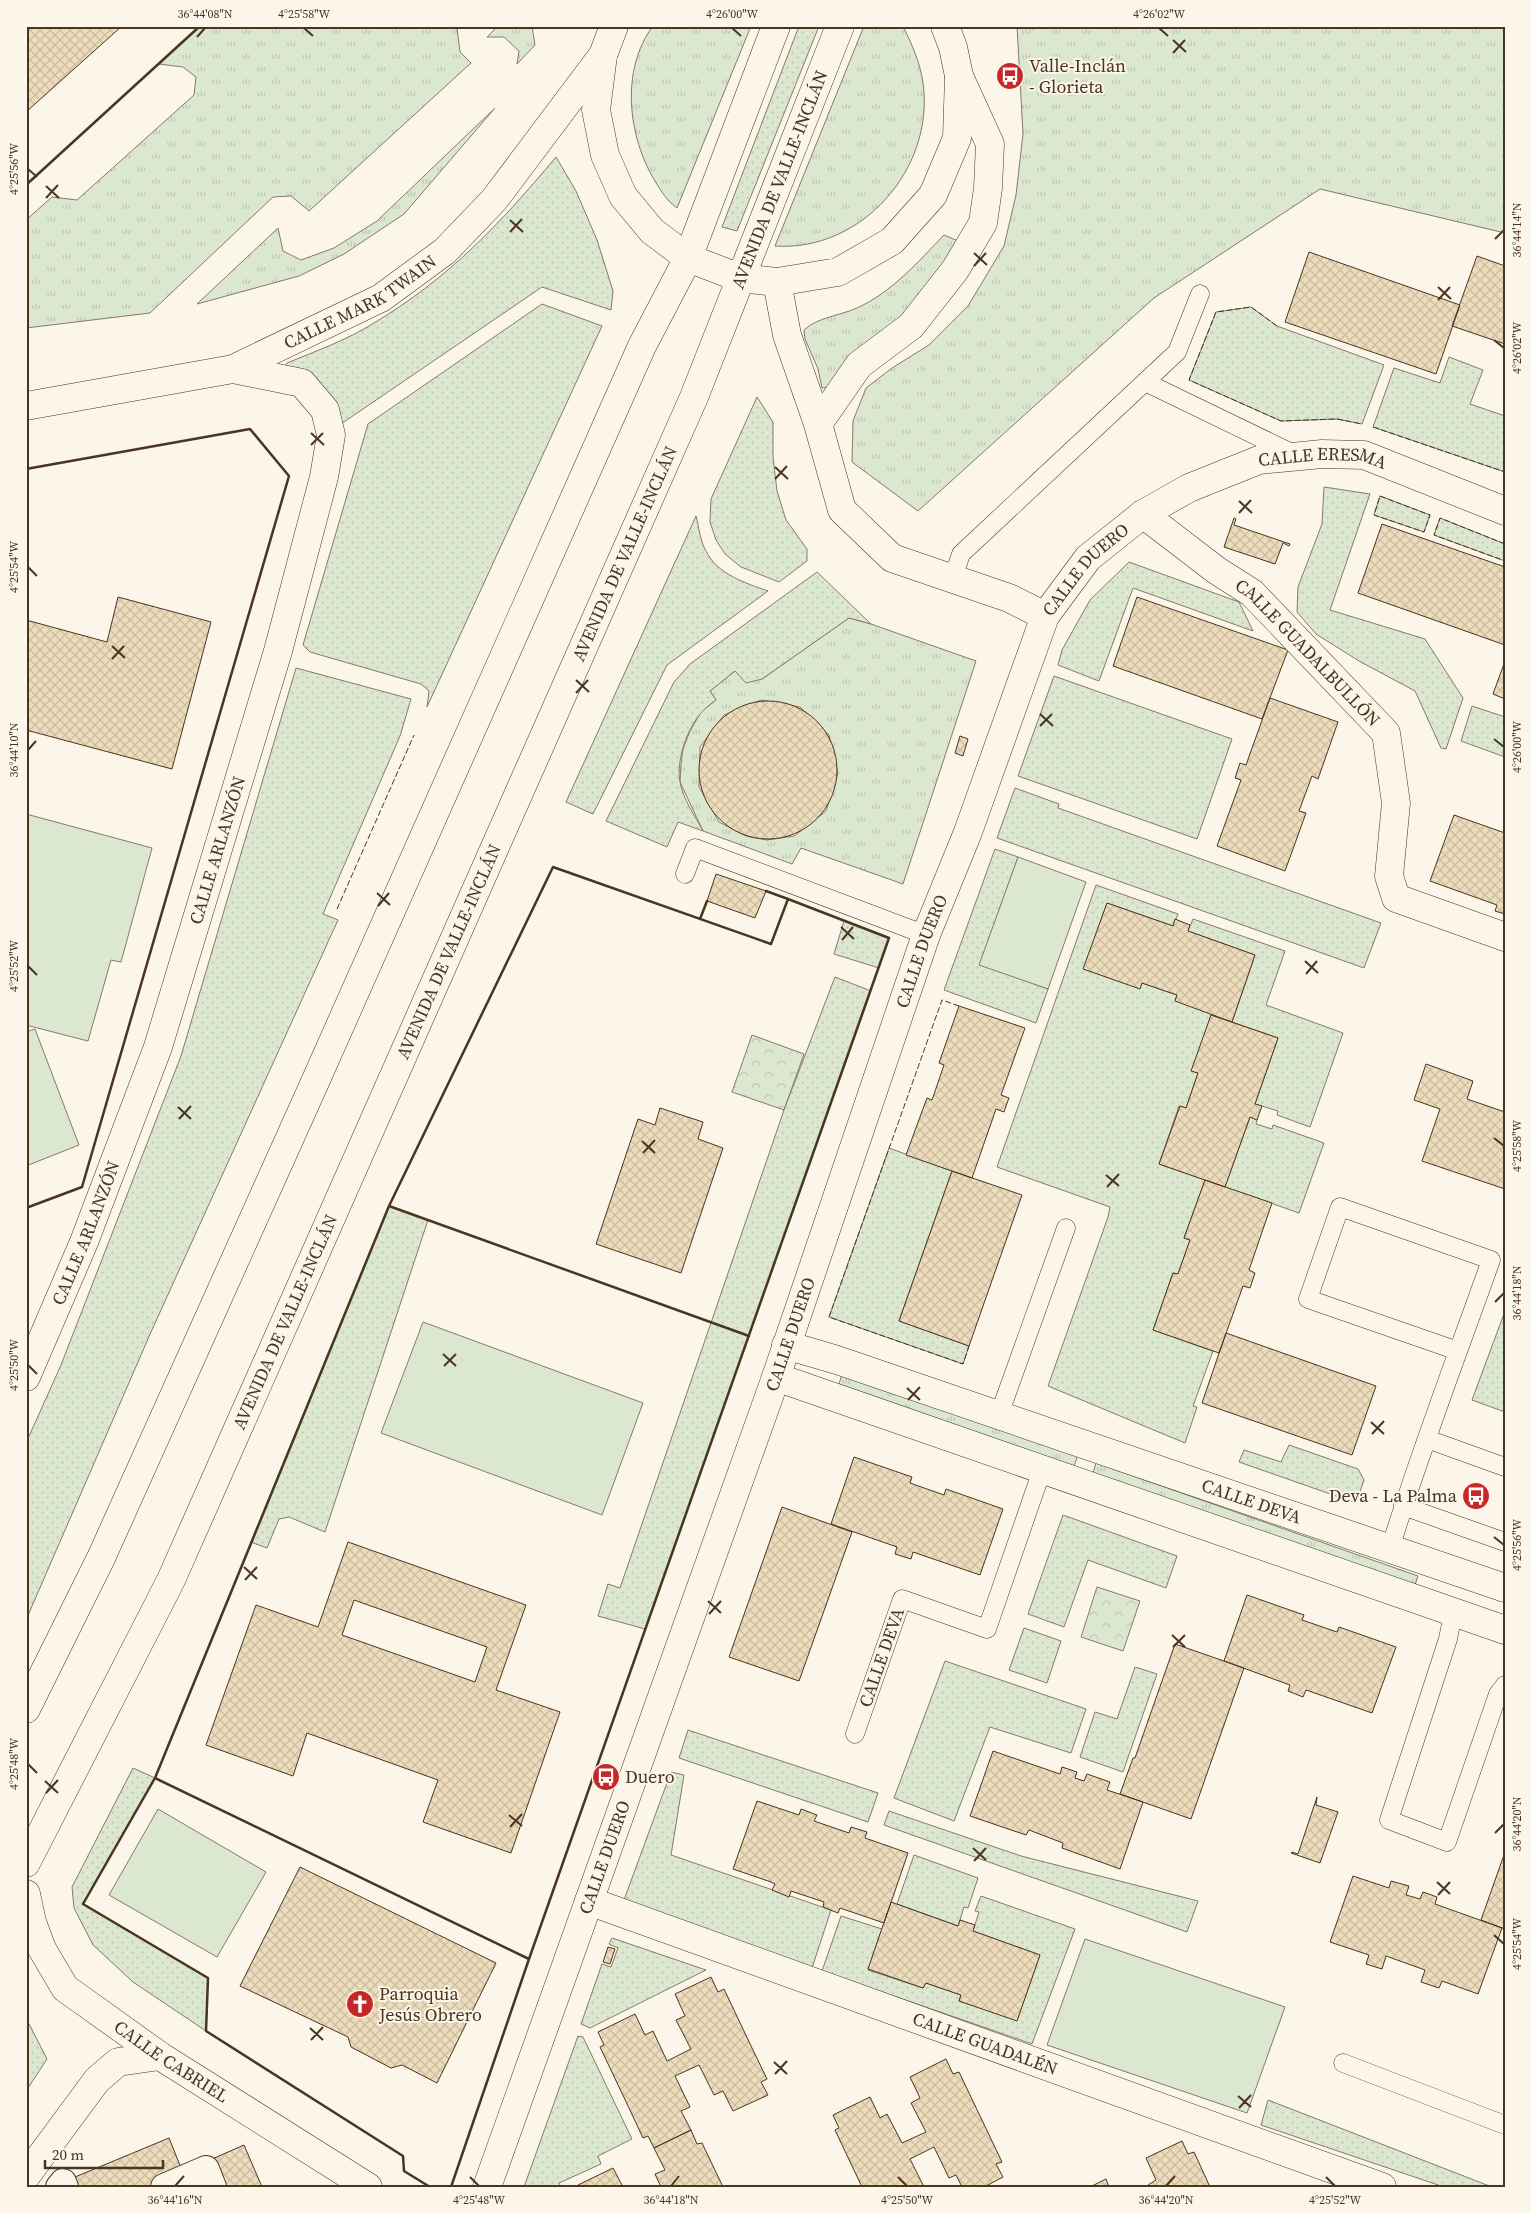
<svg xmlns="http://www.w3.org/2000/svg" width="1531" height="2213" font-family="'Source Serif 4',serif">
<defs>
<pattern id="grass-tufts" width="24" height="20" patternUnits="userSpaceOnUse" patternTransform="scale(1.25)"><rect width="24" height="20" fill="#dce7d0"/><path d="M3 7l-1-3M5 7V3M7 7l1-3M15 17l-1-3M17 17v-4M19 17l1-3" fill="none" stroke="#bec7b2"/></pattern>
<pattern id="park-crowns" width="20" height="18" patternUnits="userSpaceOnUse" patternTransform="scale(1.25)"><rect width="20" height="18" fill="#dce7d0"/><path d="M2 6a3 3 0 1 1 6 0M12 15a3 3 0 1 1 6 0" fill="none" stroke="#bec7b2"/></pattern>
<pattern id="garden-dots" width="8" height="8" patternUnits="userSpaceOnUse" patternTransform="scale(1.25)"><rect width="8" height="8" fill="#dce7d0"/><path d="M2 2h.1M6 6h.1" fill="none" stroke="#bec7b2" stroke-width="1.8" stroke-linecap="round"/></pattern>
<pattern id="building-cross-hatch" width="8" height="8" patternUnits="userSpaceOnUse" patternTransform="scale(1.25)"><rect width="8" height="8" fill="#ecdcbc"/><path d="M0 0l8 8M0 8l8-8" fill="none" stroke="#ccbda1"/></pattern>
</defs>
<rect width="100%" height="100%" fill="#fbf6e9"/>
<!-- grass -->
<path fill="url(#grass-tufts)" stroke="#887966" fill-rule="evenodd" d="M200 26H459L457 28 460 52 471 63 309 211 291 196 273 197 150 313 26 328V220L52 197 77 200 194 95 196 77 183 67 159 64Z
M498 26H532L535 45 517 64 519 51 504 37H487Z
M653 26H751L677 208C667 201 661 191 655 181 628 137 620 70 653 26Z
M864 26H903C912 45 920 62 923 83 935 169 861 252 775 246Z
M1017 26 1032 29 1048 26H1505V233L1320 189 1154 298 918 511 852 462 853 421 866 388 892 368 929 345 968 306 1004 246 1016 195 1023 134Z
M495 108 404 214 344 254 299 276 197 304 278 228 283 251 301 260 334 248 377 221Z
M944 235 958 241 921 299 838 371 830 387 822 388 818 369 805 339 804 330C818 317 839 316 857 308 892 292 918 262 944 235Z
M849 618 871 624 976 661 903 884 801 848 792 864 703 831 680 782 681 764 683 749 690 731 701 712 716 700 710 691 735 671 762 679ZM761 700 800 707 829 735 838 773 826 811 794 836 767 840 746 836 719 822 699 787 700 747 724 715Z
M842 1374 1078 1455 1074 1466 839 1384Z
M1096 1463 1418 1576 1415 1585 1093 1473Z"/>
<!-- park -->
<path fill="url(#park-crowns)" stroke="#887966" d="M752 1035 804 1054 784 1110 732 1092Z
M1097 1587 1140 1601 1123 1651 1081 1637Z"/>
<!-- garden -->
<path fill="url(#garden-dots)" stroke="#887966" d="M799 26H819L737 231 722 227Z
M556 157 576 191 597 240 613 291 611 310 542 287 341 424 284 367 287 363C316 351 347 340 374 323 449 278 500 224 556 157Z
M542 304 602 326 427 707 429 691 421 684 310 652 303 645 368 424Z
M1251 307 1277 326 1384 365 1362 424 1337 419 1281 421 1189 380 1216 312Z
M1449 357 1483 370 1470 404 1505 416V472L1373 427 1394 368 1440 383Z
M757 397 773 422V457L777 491 786 520 807 549V561L779 582 741 567 725 554 716 540 710 522 711 499Z
M1324 487 1370 494 1330 610 1425 639 1463 698 1446 749 1441 748 1415 691 1359 661 1316 634 1297 612 1298 587 1322 524Z
M1380 496 1430 515 1424 532 1374 515Z
M696 516C699 527 700 541 706 551 717 574 745 583 768 591L667 665 593 814 566 802Z
M1440 518 1505 544V561L1434 535Z
M1129 562 1239 602 1253 631 1133 588 1099 681 1058 665 1062 650 1090 600Z
M817 572 871 624 849 618 762 679 746 683 735 671 710 691 716 700C711 704 705 708 701 713 687 729 676 760 680 782 683 799 695 816 703 831L678 822 667 847 606 821 674 682 690 664Z
M296 668 411 699 400 736 323 914 338 920 151 1332 26 1620V1443L61 1365 181 1056Z
M1054 676 1232 739 1197 839 1018 776Z
M1472 706 1505 717V757L1461 741Z
M1015 788 1059 804 1058 808 1381 923 1364 968 997 838Z
M995 849 1018 857 980 964 1048 989 1036 1023 944 990Z
M1096 885 1178 914 1173 926 1107 903 1084 969 1140 988 1142 983 1177 995 1175 1000 1212 1013 1192 1071 1198 1073 1186 1108 1179 1106 1159 1164 1205 1180 1184 1238 1190 1240 1178 1274 1173 1273 1153 1330 1213 1351 1193 1406 1197 1407 1185 1443 1048 1386 1108 1217 1110 1207 997 1167Z
M1193 919 1285 951 1266 1005 1343 1033 1310 1127 1277 1115 1278 1111 1255 1104 1278 1038 1232 1022 1255 955 1188 931Z
M844 921 889 938 879 968 834 954Z
M835 977 871 991 645 1629 598 1616 608 1584 620 1588 784 1110Z
M1250 1117 1257 1120 1256 1124 1272 1129 1273 1125 1324 1143 1299 1213 1225 1187Z
M889 1148 952 1171 899 1321 969 1346 963 1364 829 1317Z
M389 1206 428 1220 325 1532 289 1517 279 1519 267 1548 251 1542Z
M1505 1311V1412L1472 1400Z
M1289 1445 1358 1469 1364 1480 1356 1503 1239 1462 1244 1450 1281 1462Z
M1063 1515 1177 1556 1166 1588 1088 1560 1064 1627 1028 1614Z
M1024 1628 1061 1641 1047 1683 1009 1670Z
M945 1661 1086 1709 1071 1753 990 1727 954 1821 894 1798Z
M1135 1667 1157 1674 1123 1772 1080 1757 1095 1712 1117 1719Z
M688 1730 878 1793 868 1822 679 1758Z
M133 1768 155 1778 83 1904 208 1978 206 2031 133 1982 93 1945 74 1908 72 1887Z
M671 1772 684 1775 671 1855 831 1910 812 1968 624 1900Z
M889 1811 1021 1856 1198 1901 1187 1932 884 1825Z
M914 1855 978 1878 968 1908 964 1907 958 1926 897 1904Z
M981 1896 1075 1929 1032 2044 822 1971 841 1916 882 1929 868 1970 923 1988 926 1983 961 1995 959 2001 1017 2020 1040 1955 973 1931 979 1912 975 1911Z
M612 1938 706 1970 590 2028 581 2024 602 1964 611 1967 618 1948 609 1944Z
M26 2018 47 2059 26 2091Z
M578 2036 583 2037 632 2139 598 2156 601 2164 559 2183 561 2187H524Z
M1268 2100 1492 2187H1444L1261 2125Z"/>
<!-- pitch -->
<path fill="#dce7d0" stroke="#887966" d="M26 814 152 848 121 962 111 960 88 1041 26 1025Z
M1018 857 1086 882 1048 989 979 965Z
M35 1029 79 1145 26 1166V1032Z
M423 1322 643 1403 602 1515 381 1433Z
M158 1809 266 1872 217 1957 109 1895Z
M1085 1939 1285 2007 1247 2113 1047 2045Z"/>
<!-- building -->
<path fill="url(#building-cross-hatch)" stroke="#4a3520" fill-rule="evenodd" d="M26 26H122L26 112Z
M1309 252 1460 305 1436 374 1285 322Z
M1477 256 1505 266V344L1452 326Z
M1234 518 1236 519 1234 525 1290 544 1289 546 1283 543 1275 564 1224 547Z
M1382 524 1505 567V645L1358 593Z
M118 597 211 622 172 769 26 730V620L107 642Z
M1137 597 1288 650 1262 719 1113 666Z
M1505 661V699L1493 694Z
M1270 698 1338 722 1318 779 1312 776 1299 811 1306 813 1285 871 1217 846 1241 780 1235 778 1240 763 1246 765Z
M699 770a69 69 0 1 1 138 0a69 69 0 1 1-138 0Z
M960 736 968 739 963 756 955 753Z
M1454 815 1505 833V914L1495 911 1497 905 1430 881Z
M716 874 766 891 755 918 707 901Z
M1107 903 1173 926 1175 919 1190 925 1188 931 1255 955 1232 1022 1175 1001 1177 995 1142 983 1140 989 1083 969Z
M959 1006 1025 1028 1001 1095 1009 1098 1006 1106 1004 1112 996 1109 972 1178 906 1155 927 1098 932 1100 944 1065 939 1063Z
M1211 1015 1278 1038 1255 1104 1262 1106 1257 1120 1250 1117 1225 1187 1159 1164 1180 1106 1186 1108 1198 1073 1191 1071Z
M1426 1064 1473 1081 1467 1099 1505 1112V1189L1422 1161 1440 1109 1414 1100Z
M660 1108 703 1122 698 1139 723 1148 681 1273 596 1244 638 1119 655 1125Z
M952 1171 1022 1195 969 1346 899 1321Z
M1205 1180 1272 1203 1249 1270 1255 1273 1250 1288 1243 1286 1219 1353 1153 1330 1173 1273 1178 1274 1190 1240 1184 1238Z
M1226 1333 1376 1386 1352 1455 1202 1403Z
M854 1457 912 1477 910 1483 944 1495 946 1489 1003 1509 980 1575 913 1552 911 1559 895 1554 897 1547 831 1524Z
M782 1507 852 1532 799 1681 729 1657Z
M348 1542 526 1605 496 1690 560 1712 511 1853 423 1822 438 1780 307 1733 293 1776 206 1745 256 1605 318 1627ZM354 1600 487 1647 475 1682 342 1635Z
M1247 1595 1304 1615 1302 1620 1337 1632 1339 1627 1396 1647 1372 1713 1306 1690 1303 1697 1288 1691 1290 1685 1224 1661Z
M1175 1644 1244 1668 1191 1819 1120 1794 1133 1758H1135Z
M993 1751 1060 1774 1062 1767 1077 1772 1075 1778 1084 1781 1087 1774 1110 1782 1107 1790 1143 1802 1120 1869 1062 1848 1063 1843 1029 1830 1026 1835 970 1816Z
M1317 1797 1316 1805 1338 1812 1320 1863 1291 1853 1292 1852 1298 1854Z
M757 1801 799 1815 801 1809 817 1815 814 1821 849 1833 851 1827 867 1832 865 1838 908 1853 884 1923 840 1908 838 1913 823 1907 824 1902 791 1891 789 1897 772 1890 775 1884 771 1882 733 1869Z
M1505 1852V1929L1481 1920Z
M300 1867 496 1963 437 2083 402 2065 391 2068 351 2047 348 2037 240 1986Z
M1353 1876 1389 1888 1391 1881 1409 1886 1406 1895 1420 1899 1423 1892 1437 1897 1435 1904 1502 1928 1478 1994 1442 1981 1439 1988 1421 1982 1425 1970 1386 1956 1382 1969 1366 1964 1369 1955 1330 1942Z
M891 1902 958 1926 960 1920 975 1925 973 1931 1040 1955 1017 2021 959 2001 961 1995 926 1983 923 1988 868 1969Z
M608 1947 615 1949 610 1964 603 1962Z
M711 1977 718 1992 724 1989 752 2048 767 2079 761 2082 768 2095 733 2111 723 2091 714 2095 699 2065 675 2076 690 2107 681 2111 691 2130 654 2148 648 2136 643 2138 629 2108 600 2047 604 2045 598 2032 635 2014 645 2035 653 2031 667 2061 691 2049 676 2020 685 2016 675 1994Z
M946 2059 953 2074 959 2072 1002 2162 996 2164 1003 2177 984 2187H962L956 2175 949 2178 934 2147 910 2159 924 2187H862L835 2130 839 2128 833 2115 870 2097 880 2118 887 2114 902 2143 926 2132 911 2103 920 2098 910 2077Z
M691 2130 697 2144 702 2143 723 2187H661L655 2174 665 2170 654 2148Z
M169 2138 185 2178 164 2187H65L63 2182Z
M1182 2141 1188 2154 1194 2152 1210 2187H1149L1148 2185 1156 2180 1146 2158Z
M244 2145 262 2187H213L203 2163Z
M613 2168 623 2187H579L578 2185Z
M1106 2179 1109 2187H1090Z"/>
<g fill="none" stroke-linecap="round" stroke-linejoin="round">
<!-- service casing -->
<g stroke="#4a3520" stroke-width="19">
<g id="service">
<path d="M1145 382 1296 455"/>
<path d="M953 578 961 554 1177 352 1200 294"/>
<path d="M685 874 695 848 926 935"/>
<path d="M999 1415 1066 1228"/>
<path d="M1427 1439 1505 1467"/>
<path d="M1403 1506 1505 1542"/>
<path d="M1390 1549C1420 1451 1457 1356 1491 1260L1340 1207 1308 1299 1458 1351"/>
<path d="M1453 1613 1448 1639 1389 1820 1447 1842 1498 1694 1505 1685"/>
<path id="s1" d="M855 1734 902 1599 987 1629 1042 1470"/>
<path d="M1343 2063 1505 2125"/>
</g>
</g>
<!-- pedestrian casing -->
<g stroke="#4a3520" stroke-width="28">
<path id="pedestrian" d="M59 2187 63 2182 65 2187
M164 2187 206 2169 213 2187"/>
</g>
<!-- minor casing -->
<g stroke="#4a3520" stroke-width="29">
<g id="minor">
<path id="s2" d="M26 406 233 369 381 298 445 251 494 200 603 55"/>
<path id="s3" d="M1143 514 1216 570 1252 593 1386 733 1396 803 1389 876 1396 898 1505 937"/>
<path id="s4" d="M1045 616 1088 558 1143 514 1189 488 1259 460 1322 454 1364 455 1505 511"/>
<path id="s5" d="M26 1377 84 1242 158 1047 278 651 324 477 331 435 325 410 302 383 233 369"/>
<path id="s6" d="M589 1901 1382 2187"/>
<path d="M26 2176 97 2080 118 2062 160 2056"/>
</g>
</g>
<!-- tertiary casing -->
<g stroke="#4a3520" stroke-width="29">
<g id="tertiary">
<path d="M818 424 859 365 911 326 955 270 983 223 988 188 990 144 959 76"/>
<path id="s7" d="M786 1345 837 1360 1505 1588"/>
<path d="M776 1377 1505 1630"/>
<path id="s8" d="M26 1894 32 1922 42 1949 65 1988 160 2056 368 2187"/>
<path id="s9" d="M487 2187 776 1377 926 935 968 832 1045 616 1009 598 892 558 842 510 818 424 787 335 777 282"/>
</g>
</g>
<!-- primary casing -->
<g stroke="#4a3520" stroke-width="29">
<g id="primary">
<path d="M614 26 603 55 596 110 605 155 623 196 652 231 688 258 740 278 777 282 838 272 892 241 933 195 957 138 959 76 953 47 945 26"/>
<path d="M26 1709 101 1558 315 1082 642 346 688 258 776 26"/>
<path id="s10" d="M26 1863 171 1580 694 397 840 26"/>
</g>
</g>
<!-- service -->
<use href="#service" stroke="#fbf6e9" stroke-width="18"/>
<!-- pedestrian -->
<use href="#pedestrian" stroke="#fbf6e9" stroke-width="26"/>
<!-- minor -->
<use href="#minor" stroke="#fbf6e9" stroke-width="28"/>
<!-- tertiary -->
<use href="#tertiary" stroke="#fbf6e9" stroke-width="28"/>
<!-- primary -->
<use href="#primary" stroke="#fbf6e9" stroke-width="28"/>
<!-- fence -->
<path stroke="#4a3520" stroke-width="1" stroke-dasharray="6 2.5" stroke-linecap="butt" d="M1277 326 1251 307 1216 312 1189 380 1281 421 1337 419 1362 424
M1373 427 1505 472
M1380 496 1430 515 1424 532 1374 515Z
M1505 544 1440 518 1434 535 1505 561
M337 909 414 735
M959 1006 942 1000 829 1317 963 1364 969 1346"/>
<!-- wall -->
<path stroke="#4a3520" stroke-width="2.5" d="M26 185 200 26
M26 469 250 429 289 476 82 1187 26 1208
M766 891 788 899
M700 919 707 901
M389 1206 749 1336
M155 1778 389 1206 553 867 771 944 788 899 889 938 529 1959
M430 2187 404 2171 403 2156 206 2031 208 1978 83 1904 155 1778 529 1959 451 2187"/>
</g>
<!-- ticks -->
<path fill="none" stroke="#4a3520" stroke-width="2" d="M304 28 313 36M732 28 741 36M1159 28 1168 36M197 37 205 28M1173 40 1186 52M1173 53 1185 40M28 169 37 177M46 186 59 198M46 198 58 185M510 220 523 232M510 232 522 219M1495 239 1504 230M974 253 987 265M974 266 986 253M1438 287 1451 299M1438 300 1450 287M1494 340 1504 348M311 433 324 445M311 445 323 433M775 467 788 479M775 479 787 466M1239 501 1252 513M1239 513 1251 500M28 567 37 576M112 646 125 658M112 659 124 646M576 680 589 692M576 693 588 680M1040 714 1053 726M1040 726 1052 714M1494 739 1504 747M28 750 36 741M377 893 390 905M378 906 389 893M841 927 854 939M842 940 853 927M1305 961 1318 973M28 966 37 975M1306 974 1317 961M178 1107 191 1119M179 1119 191 1106M1494 1138 1504 1146M642 1141 655 1153M643 1153 655 1140M1106 1175 1119 1186M1107 1187 1119 1174M1495 1302 1504 1293M443 1354 456 1366M28 1365 37 1374M444 1366 456 1354M907 1388 920 1400M908 1400 920 1387M1371 1422 1384 1434M1372 1434 1384 1421M1494 1537 1504 1545M244 1567 257 1579M245 1580 257 1567M708 1601 721 1613M709 1614 721 1601M1172 1635 1185 1647M1173 1647 1185 1635M28 1764 37 1773M45 1781 58 1793M46 1793 58 1780M509 1815 522 1826M510 1827 522 1814M1495 1833 1504 1824M973 1848 986 1860M974 1861 986 1848M1437 1882 1450 1894M1438 1895 1450 1882M1494 1935 1504 1944M310 2028 323 2040M311 2040 323 2027M774 2062 787 2074M775 2074 787 2061M1238 2096 1251 2107M1239 2108 1251 2095M470 2177 479 2186M898 2177 907 2186M1326 2177 1335 2186M175 2186 184 2176M671 2186 679 2176M1166 2186 1175 2176"/>
<!-- icons -->
<defs>
<g id="bus-disc" transform="scale(1.4375)"><circle r="9.5" fill="#c62828" stroke="#fbf6e9"/><path d="M-5-6H5V4H4V6H2V4H-2V6H-4V4H-5ZM-3.5-4V0h7V-4ZM-3.5 1.2v1.5H-2V1.2ZM2 1.2v1.5H3.5V1.2Z" fill="#fff"/></g>
<g id="church-disc" transform="scale(1.4375)"><circle r="9.5" fill="#c62828" stroke="#fbf6e9"/><path d="M-1.2-6h2.4v3.5h3.3v2.4h-3.3V6h-2.4V-.1h-3.3v-2.4h3.3Z" fill="#fff"/></g>
</defs>
<g fill-rule="evenodd">
<use href="#bus-disc" x="1010" y="76"/>
<use href="#bus-disc" x="1476" y="1496"/>
<use href="#bus-disc" x="606" y="1777"/>
<use href="#church-disc" x="360" y="2004"/>
</g>
<g text-anchor="middle" stroke-width="4" stroke-linejoin="round" paint-order="stroke">
<!-- poi labels -->
<g font-size="18" fill="#4a3520" stroke="#fbf6e9" text-anchor="start">
<text x="1029" y="72">Valle-Inclán<tspan x="1029" dy="21">- Glorieta</tspan></text>
<text x="1457" y="1502" text-anchor="end">Deva - La Palma</text>
<text x="625" y="1783">Duero</text>
<text x="379" y="2000">Parroquia<tspan x="379" dy="21">Jesús Obrero</tspan></text>
</g>
<!-- street labels -->
<g font-size="18" fill="#4a3520" stroke="#fbf6e9">
<text dy="6" stroke="none"><textPath href="#s10" startOffset="1845">AVENIDA DE VALLE-INCLÁN</textPath></text>
<text dy="6" stroke="none"><textPath href="#s2" startOffset="354">CALLE MARK TWAIN</textPath></text>
<text dy="6" stroke="none"><textPath href="#s4" startOffset="335">CALLE ERESMA</textPath></text>
<text dy="6" stroke="none"><textPath href="#s10" startOffset="1440">AVENIDA DE VALLE-INCLÁN</textPath></text>
<text dy="6" stroke="none"><textPath href="#s4" startOffset="62">CALLE DUERO</textPath></text>
<text dy="6" stroke="none"><textPath href="#s3" startOffset="216">CALLE GUADALBULLÓN</textPath></text>
<text dy="6" stroke="none"><textPath href="#s5" startOffset="561">CALLE ARLANZÓN</textPath></text>
<text dy="6" stroke="none"><textPath href="#s9" startOffset="1310">CALLE DUERO</textPath></text>
<text dy="6" stroke="none"><textPath href="#s10" startOffset="1005">AVENIDA DE VALLE-INCLÁN</textPath></text>
<text dy="6" stroke="none"><textPath href="#s5" startOffset="156">CALLE ARLANZÓN</textPath></text>
<text dy="6" stroke="none"><textPath href="#s10" startOffset="600">AVENIDA DE VALLE-INCLÁN</textPath></text>
<text dy="6" stroke="none"><textPath href="#s9" startOffset="905">CALLE DUERO</textPath></text>
<text dy="6" stroke="none"><textPath href="#s7" startOffset="491">CALLE DEVA</textPath></text>
<text dy="6" stroke="none"><textPath href="#s1" startOffset="81">CALLE DEVA</textPath></text>
<text dy="6" stroke="none"><textPath href="#s9" startOffset="350">CALLE DUERO</textPath></text>
<text dy="6" stroke="none"><textPath href="#s6" startOffset="421">CALLE GUADALÉN</textPath></text>
<text dy="6" stroke="none"><textPath href="#s8" startOffset="232">CALLE CABRIEL</textPath></text>
</g>
</g>
<!-- border -->
<rect width="1531" height="2213" fill="none" stroke="#fbf6e9" stroke-width="55"/>
<!-- scale -->
<path d="M45 2160v8h118v-8" fill="none" stroke="#4a3520" stroke-width="2.5"/>
<text x="52" y="2160" font-size="15" fill="#4a3520" stroke="#fbf6e9" stroke-width="4" paint-order="stroke">20 m</text>
<rect x="28" y="28" width="1476" height="2158" fill="none" stroke="#4a3520" stroke-width="2"/>
<g font-size="12" text-anchor="middle" fill="#4a3520">
<text x="205" y="18">36°44'08"N</text>
<text x="304" y="18">4°25'58"W</text>
<text x="732" y="18">4°26'00"W</text>
<text x="1159" y="18">4°26'02"W</text>
<text transform="translate(14 169) rotate(-90)" y="4">4°25'56"W</text>
<text transform="translate(1517 230) rotate(-90)" y="4">36°44'14"N</text>
<text transform="translate(1517 348) rotate(-90)" y="4">4°26'02"W</text>
<text transform="translate(14 567) rotate(-90)" y="4">4°25'54"W</text>
<text transform="translate(1517 747) rotate(-90)" y="4">4°26'00"W</text>
<text transform="translate(14 750) rotate(-90)" y="4">36°44'10"N</text>
<text transform="translate(14 966) rotate(-90)" y="4">4°25'52"W</text>
<text transform="translate(1517 1146) rotate(-90)" y="4">4°25'58"W</text>
<text transform="translate(1517 1293) rotate(-90)" y="4">36°44'18"N</text>
<text transform="translate(14 1365) rotate(-90)" y="4">4°25'50"W</text>
<text transform="translate(1517 1545) rotate(-90)" y="4">4°25'56"W</text>
<text transform="translate(14 1764) rotate(-90)" y="4">4°25'48"W</text>
<text transform="translate(1517 1824) rotate(-90)" y="4">36°44'20"N</text>
<text transform="translate(1517 1944) rotate(-90)" y="4">4°25'54"W</text>
<text x="175" y="2204">36°44'16"N</text>
<text x="479" y="2204">4°25'48"W</text>
<text x="671" y="2204">36°44'18"N</text>
<text x="907" y="2204">4°25'50"W</text>
<text x="1166" y="2204">36°44'20"N</text>
<text x="1335" y="2204">4°25'52"W</text>
</g>
</svg>
